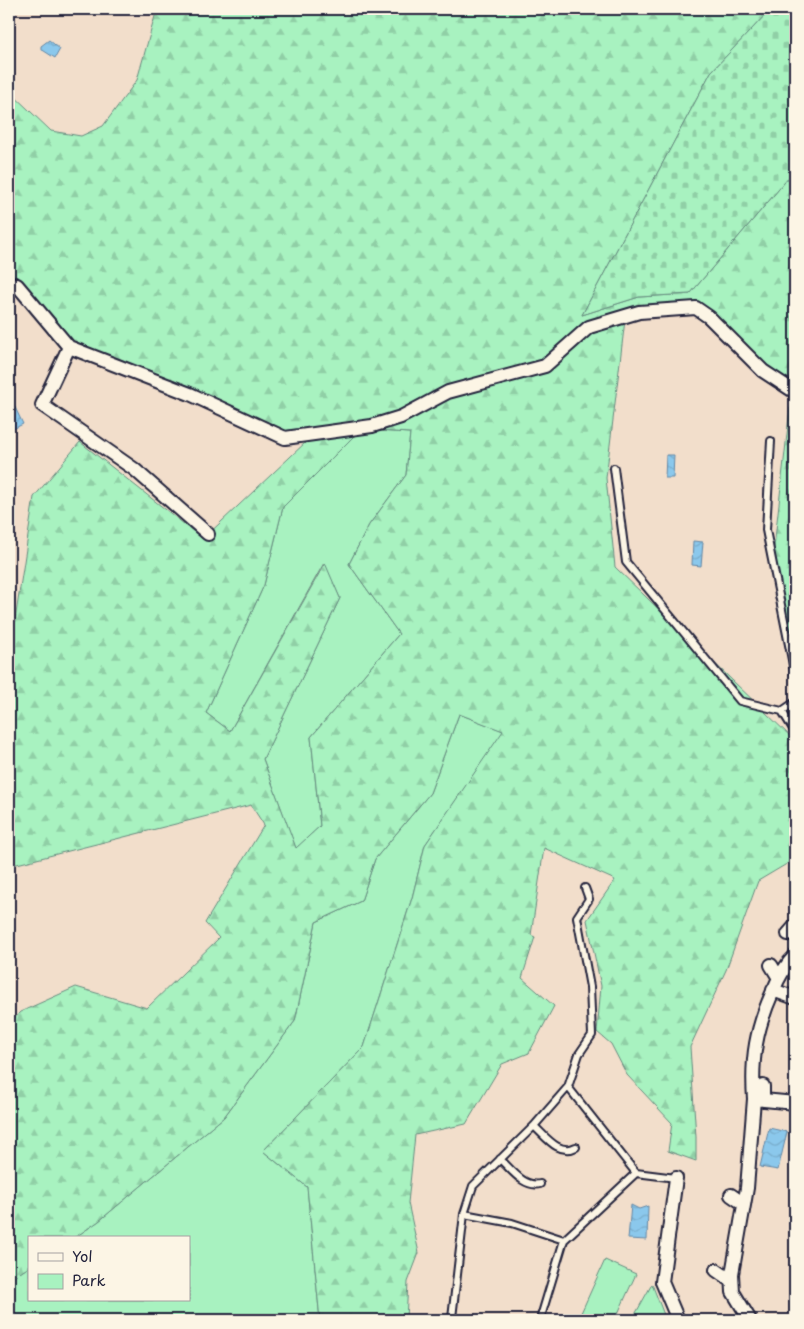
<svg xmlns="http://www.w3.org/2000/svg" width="804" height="1329" font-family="'Playpen Sans',sans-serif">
<defs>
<pattern id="forest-firs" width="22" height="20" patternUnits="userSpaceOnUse" patternTransform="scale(1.25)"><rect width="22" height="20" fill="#a8f2c0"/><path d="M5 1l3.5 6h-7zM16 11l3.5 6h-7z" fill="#90cfa6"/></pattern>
<pattern id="cemetery-stones" width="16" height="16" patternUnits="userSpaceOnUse" patternTransform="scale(1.25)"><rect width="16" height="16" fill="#a8f2c0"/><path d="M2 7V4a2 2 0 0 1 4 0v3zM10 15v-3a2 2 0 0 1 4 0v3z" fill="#90cfa6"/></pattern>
<pattern id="water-waves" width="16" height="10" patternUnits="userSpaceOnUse" patternTransform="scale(1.25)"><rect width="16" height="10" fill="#8bc8ec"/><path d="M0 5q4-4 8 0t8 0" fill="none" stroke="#78accb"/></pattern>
</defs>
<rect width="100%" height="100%" fill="#f2decb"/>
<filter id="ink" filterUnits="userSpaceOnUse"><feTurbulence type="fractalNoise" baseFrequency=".02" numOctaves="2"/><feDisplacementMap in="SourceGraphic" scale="10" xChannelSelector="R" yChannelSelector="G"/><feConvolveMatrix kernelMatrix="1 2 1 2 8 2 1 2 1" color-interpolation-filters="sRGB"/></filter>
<g filter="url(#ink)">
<!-- green -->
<path fill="#a8f2c0" stroke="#658a7e" d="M360 430 410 433 406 475 369 525 349 564 399 634 311 737 320 826 296 849 263 759 340 598 324 563 230 731 206 713 264 585 283 507Z
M459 714 504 731 425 845 412 898 364 1047 263 1151 307 1187 320 1320H9V1280L29 1267V1300H189V1238H74L99 1221 224 1117 295 1021 316 922 361 901 375 859 430 793Z
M605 1260 636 1274 615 1320H596L581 1313Z
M652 1284 666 1320H632Z"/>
<!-- forest -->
<path fill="url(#forest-firs)" stroke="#658a7e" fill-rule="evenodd" d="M157 9H771L711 72 582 315 639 297 690 294 795 170V377L779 380 694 315 625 320 606 478 615 567 792 738 795 734V880L790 862 758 881 726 970 690 1047 696 1137V1161L668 1151 672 1123 627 1075 611 1044 597 1032 601 986 587 920 615 880 544 848 531 935 535 937 522 978 554 1006 529 1053 502 1064 466 1124 415 1135 408 1203 419 1253 408 1282 406 1320H320L307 1187 263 1151 364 1047 412 898 425 845 503 731 459 714 430 793 375 859 361 901 316 922 295 1021 224 1117 99 1221 74 1238H29V1267L9 1280V1024L20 1012 76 987 147 1008 219 938 205 923 264 825 251 805 9 866V659L34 497 80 442 203 539 307 441 90 361 9 282V91L51 131 81 136 103 126 137 80ZM360 430 410 433 406 475 369 525 349 564 399 634 311 737 320 826 296 848 263 759 340 598 325 563 230 731 206 713 264 585 283 507Z
M795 405V649L772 565 790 408Z"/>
<!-- cemetery -->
<path fill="url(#cemetery-stones)" stroke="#658a7e" d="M771 9H795V170L690 294 639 297 582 315 711 72Z"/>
<!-- water -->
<path fill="url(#water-waves)" stroke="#6186a5" d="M49 40 60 49 55 58 41 49V46Z
M9 395 23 424 9 431Z
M666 455H674L673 478H665Z
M693 541 703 542 701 566 692 565Z
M769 1128 787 1132 778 1170 760 1167Z
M631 1205 639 1209 648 1206 647 1240 628 1239Z"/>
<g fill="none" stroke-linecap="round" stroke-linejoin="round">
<!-- service casing -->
<g stroke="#22223b" stroke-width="10">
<path id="service" d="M771 441 766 530 795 675
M614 468 626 562 740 701 782 711
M795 702 782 711 795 732
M568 1087 636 1173
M534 1126C546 1137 559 1156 576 1147
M500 1159C511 1169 524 1188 540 1184
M464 1214 512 1223 564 1240
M459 1320 452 1318 464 1214 473 1186 534 1126 568 1087 579 1054 592 1035 590 987 577 917 589 899 585 888
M540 1320 564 1240 636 1173 676 1178"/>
</g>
<!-- minor casing -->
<g stroke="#22223b" stroke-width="16">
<path id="minor" d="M9 282 17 285 69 347 190 394 285 438 372 426 401 417 448 392 545 366 589 327 639 312 696 308 709 317 763 371 795 392
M69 347 42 405 134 469 208 534
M788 934 795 926
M771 965 779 978
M773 990 795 998
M763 1086V1100
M754 1099C751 1058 756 1029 773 991 778 979 785 965 795 956
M676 1178 662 1282 678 1320
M731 1195 744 1204
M716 1270 732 1281
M750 1320 733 1292 732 1274 747 1188 754 1099 795 1103"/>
</g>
<!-- service -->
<use href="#service" stroke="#fcf5e5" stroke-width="6"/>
<!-- minor -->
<use href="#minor" stroke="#fcf5e5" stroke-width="12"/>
</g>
</g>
<!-- margin -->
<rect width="804" height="1329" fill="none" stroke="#fcf5e5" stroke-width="30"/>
<rect x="15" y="15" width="774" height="1299" fill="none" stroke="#22223b" stroke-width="2" filter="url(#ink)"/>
<!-- legend -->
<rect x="28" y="1236" width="162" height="65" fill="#fcf5e5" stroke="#a5a1a1"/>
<rect x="38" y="1253" width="25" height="8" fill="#fcf5e5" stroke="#a5a1a1"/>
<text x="72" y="1262" font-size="15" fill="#22223b">Yol</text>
<rect x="38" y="1274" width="25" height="15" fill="#a8f2c0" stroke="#a5a1a1"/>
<text x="72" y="1286" font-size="15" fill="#22223b">Park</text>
</svg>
